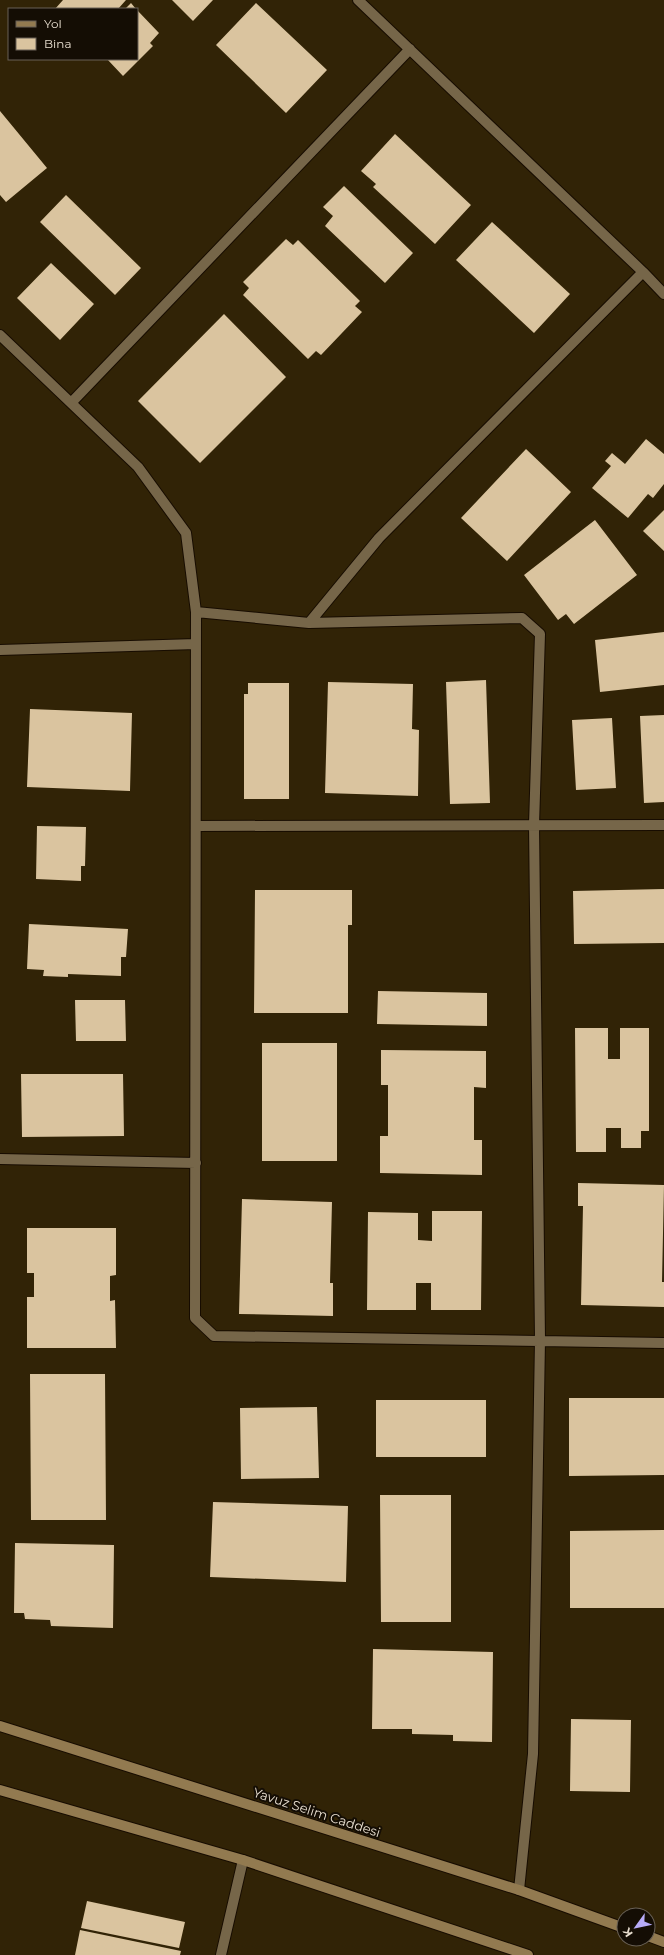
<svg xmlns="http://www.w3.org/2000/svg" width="664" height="1955" font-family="Montserrat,sans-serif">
<rect width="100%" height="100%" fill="#312306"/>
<!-- building -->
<path fill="#dac49f" d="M63 0H126L118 9H55Z
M172 0H213L193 21Z
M131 3 136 9H125Z
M256 3 327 70 286 113 216 45Z
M137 10 159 33 150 43 153 46 123 76 107 59H137Z
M0 111 47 168 6 202 0 195Z
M395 134 471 205 435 244 373 187 376 184 361 171Z
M344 186 413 253 385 283 325 226 333 216 323 207Z
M66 195 141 268 115 295 40 222Z
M492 222 570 294 534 333 456 260Z
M286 239 293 245 298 240 360 301 355 306 362 312 321 355 316 351 308 359 243 295 249 288 243 282Z
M51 263 94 304 60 340 17 298Z
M224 314 286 377 200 463 138 401Z
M646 439 664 454V484L653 498 648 494 628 518 592 488 611 466 605 461 612 453 625 464Z
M526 449 571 492 507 561 461 518Z
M664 510V551L643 531Z
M595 520 637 575 574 624 566 614 558 620 524 575Z
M664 632V685L600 692 595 640Z
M486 680 490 803 450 804 446 682Z
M328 682 413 684 412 729 419 730 418 796 325 793Z
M248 683H289V799H244V694H248Z
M30 709 132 713 130 791 27 787Z
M664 715V802L644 803 640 716Z
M612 718 616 788 576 790 572 720Z
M37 826 86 827 85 866H81V881L36 879Z
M664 889V943L574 944 573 891Z
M255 890H352V925H348V1013H254Z
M29 924 128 929 126 957H121V976L68 974V977L43 976 44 970 27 969Z
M378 991 487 993V1026L377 1024Z
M75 1000H125L126 1041H76Z
M575 1028H608V1059H620V1028H649V1131H641V1148H621V1128H606V1152H576Z
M262 1043H337V1161H262Z
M381 1050 486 1051V1088L474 1087V1140H482V1175L380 1173V1136H388V1085H381Z
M21 1074H123L124 1136 22 1137Z
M578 1183 664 1185 662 1282H664V1307L581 1305 583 1206H578Z
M242 1199 332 1202 330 1283H333V1316L239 1314Z
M432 1211H482L481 1310H431V1283H416V1310H367L368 1212 418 1213V1240L432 1241Z
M27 1228H116V1275L110 1276V1301L115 1300 116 1348H27V1297H34V1273H27Z
M30 1374H105L106 1520H31Z
M569 1398H664V1475L569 1476Z
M376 1400H486V1457H376Z
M317 1407 319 1478 241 1479 240 1408Z
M380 1495H451V1622H381Z
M213 1502 348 1506 346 1582 210 1577Z
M664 1530V1608H570V1531Z
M15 1543 114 1545 113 1628 51 1626 50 1620 25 1619 24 1613H14Z
M373 1649 493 1652 492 1742 453 1741V1735L412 1734V1729H372Z
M571 1719 631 1720 630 1792 570 1791Z
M87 1901 185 1922 179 1948 81 1928Z
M80 1930 181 1951 180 1955H75Z"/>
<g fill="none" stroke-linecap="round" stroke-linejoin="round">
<!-- street casing -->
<g stroke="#170c00" stroke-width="12">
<path id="street" d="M358 0 643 272 664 294
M0 335 138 467 186 533 196 612 195 1318 214 1336 664 1343
M71 403 410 49
M196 612 309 623 522 618 540 634 534 825 540 1340 533 1754 519 1890
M309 623 379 538 643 272
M0 650 196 644
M196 826 664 825
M0 1159 196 1163
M221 1955 243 1860"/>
</g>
<!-- secondary casing -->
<g stroke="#170c00" stroke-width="12">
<path id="secondary" d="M0 1726 519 1890 624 1928
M0 1790 243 1860 528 1955
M648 1936 664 1942"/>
</g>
<!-- street -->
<use href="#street" stroke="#766649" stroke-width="10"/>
<!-- secondary -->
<use href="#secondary" stroke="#927a50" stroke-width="10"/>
</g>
<g text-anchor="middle" stroke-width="4" stroke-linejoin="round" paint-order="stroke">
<!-- street labels -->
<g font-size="13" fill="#e9dfd0" stroke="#140d04">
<text transform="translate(317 1812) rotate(18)" y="5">Yavuz Selim Caddesi</text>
</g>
</g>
<!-- legend -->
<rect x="8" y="8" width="130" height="52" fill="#140d04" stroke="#696156"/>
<rect x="16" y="21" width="20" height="6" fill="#927a50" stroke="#696156"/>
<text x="44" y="28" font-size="12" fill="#e9dfd0">Yol</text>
<rect x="16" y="38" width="20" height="12" fill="#dac49f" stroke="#696156"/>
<text x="44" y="48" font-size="12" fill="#e9dfd0">Bina</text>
<!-- north arrow -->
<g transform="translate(636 1927) rotate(237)"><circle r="19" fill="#140d04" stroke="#696156"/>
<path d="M0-3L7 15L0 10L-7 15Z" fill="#b7abf8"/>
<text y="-6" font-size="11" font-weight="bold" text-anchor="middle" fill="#e9dfd0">K</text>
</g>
</svg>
